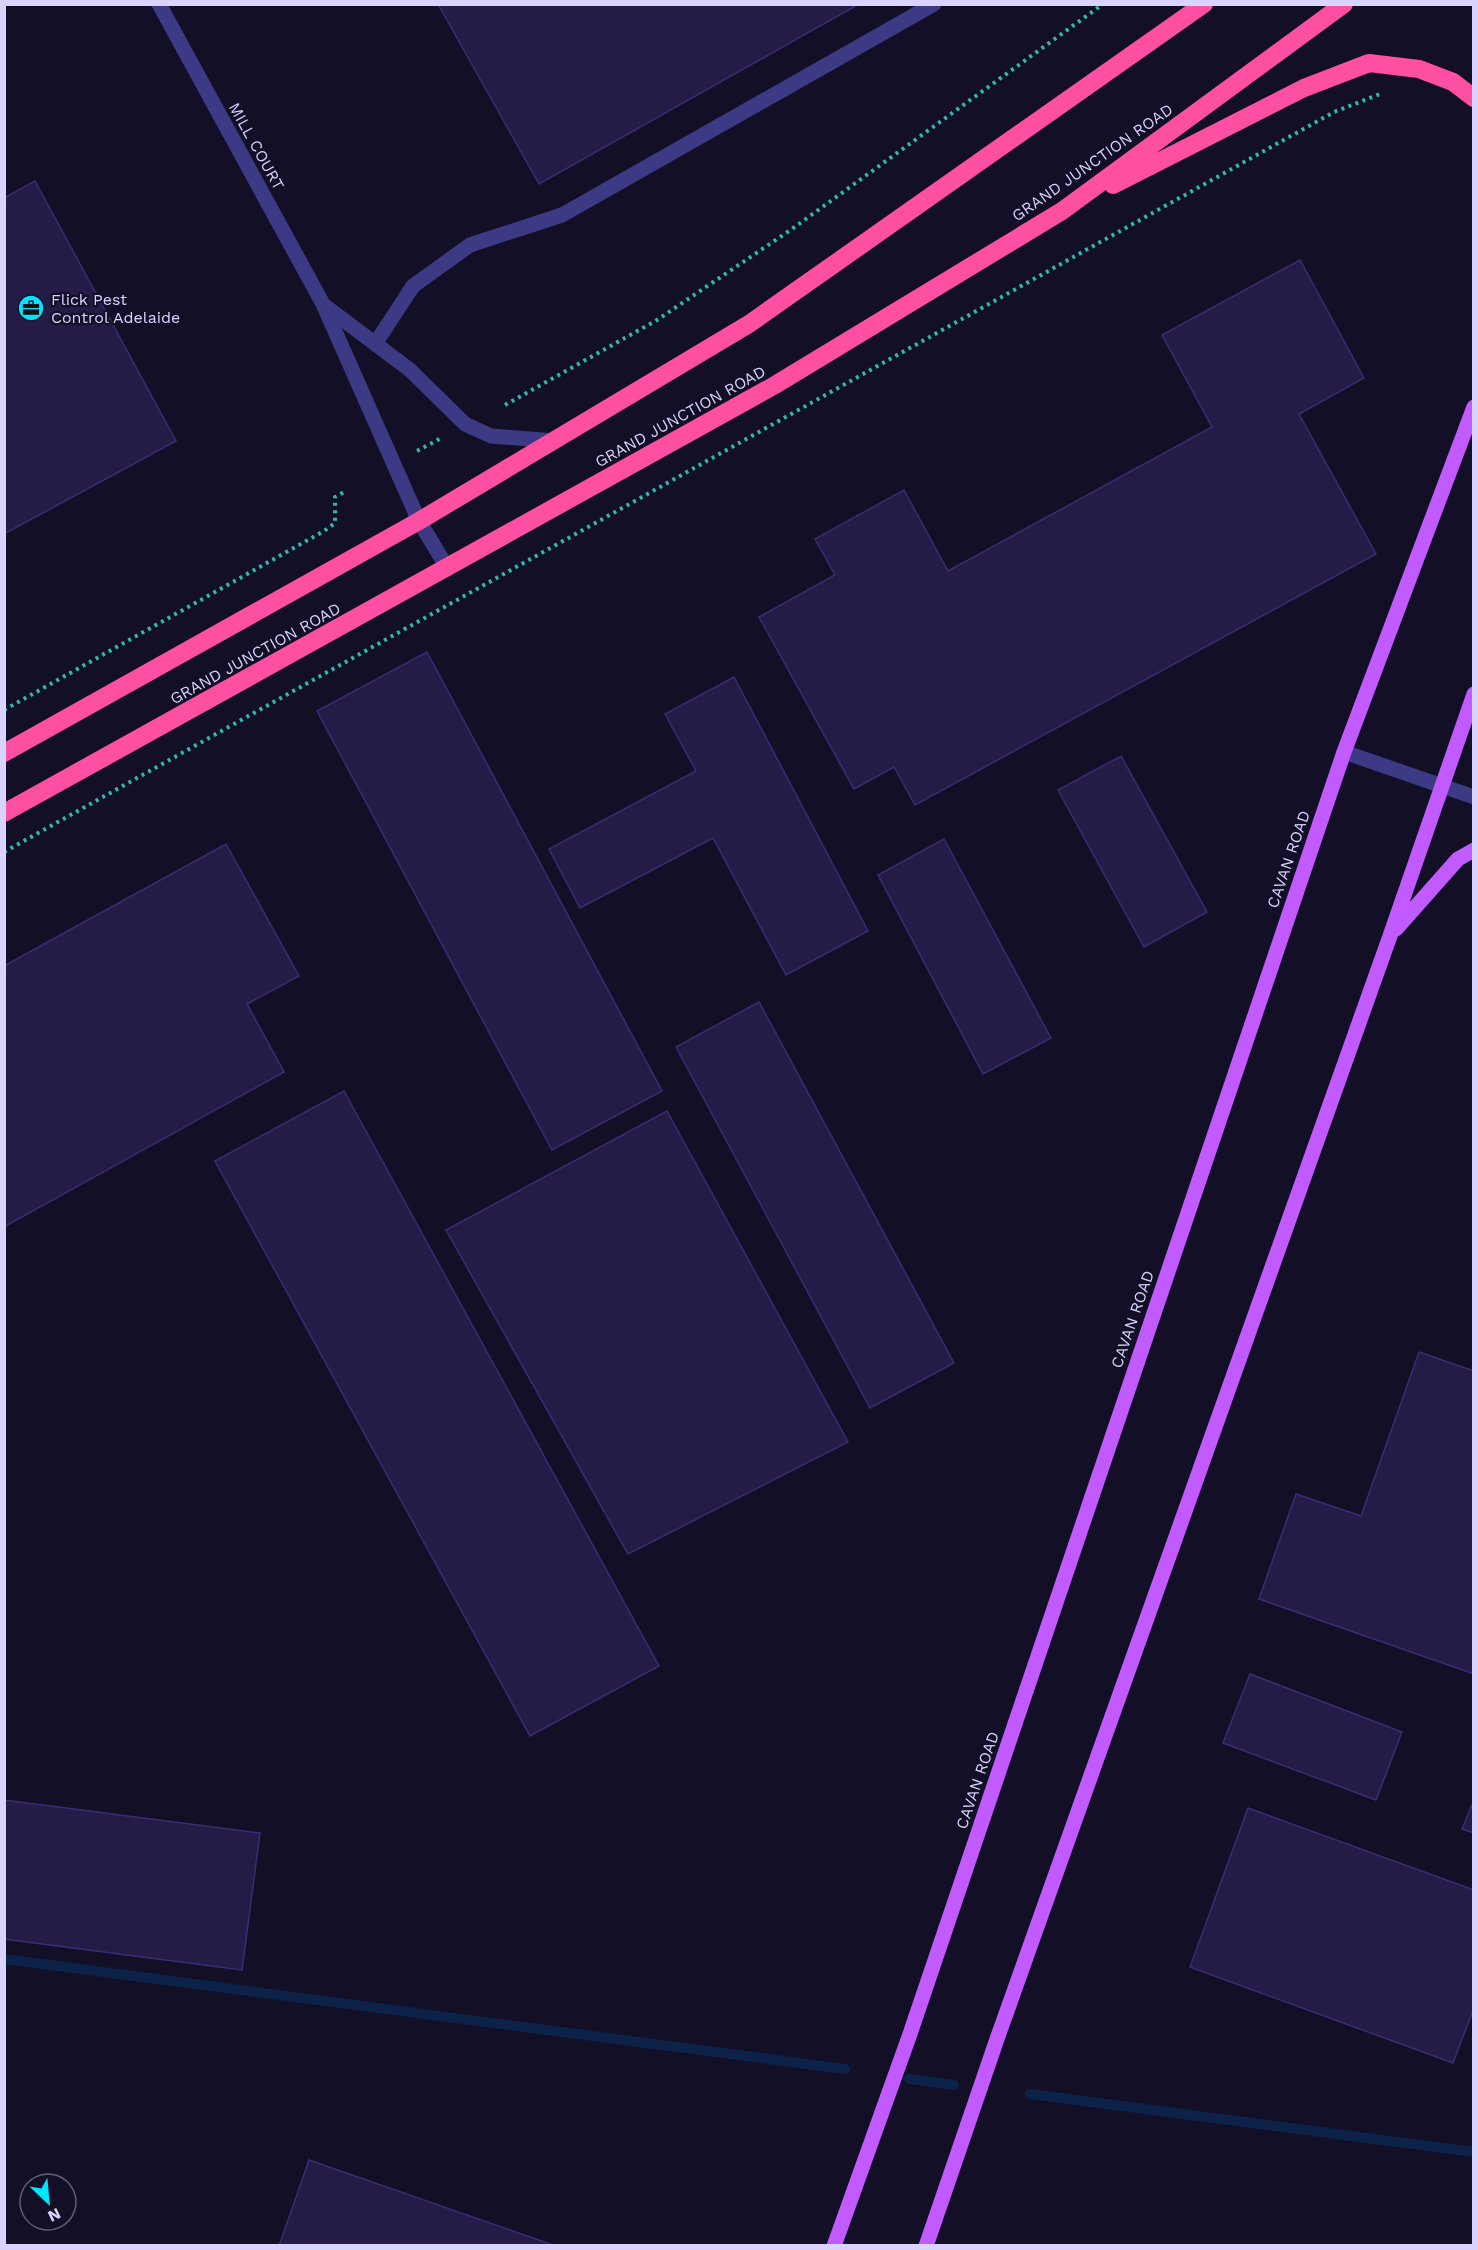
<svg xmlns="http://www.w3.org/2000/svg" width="1478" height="2250" font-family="'Work Sans',sans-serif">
<rect width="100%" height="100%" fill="#130f26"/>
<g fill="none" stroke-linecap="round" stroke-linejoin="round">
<!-- stream -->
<path stroke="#0c2248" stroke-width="10" d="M4 1959 845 2069
M909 2079 954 2085
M1030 2094 1474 2152"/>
</g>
<!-- building -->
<path fill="#241b47" stroke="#3b2d73" stroke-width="1.5" d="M438 4H859L539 184Z
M35 181 176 441 4 534V198Z
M1300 260 1364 378 1299 414 1376 554 915 805 894 767 854 789 759 617 835 575 815 539 904 490 948 571 1212 427 1162 335Z
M427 652 662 1091 552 1150 317 711Z
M734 677 868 931 786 975 713 838 580 908 549 849 696 771 665 714Z
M1121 756 1207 912 1144 947 1058 790Z
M944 839 1051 1038 983 1074 878 875Z
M226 844 299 976 247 1004 284 1072 4 1227V966Z
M759 1002 954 1363 870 1408 676 1047Z
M344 1091 659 1666 530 1736 215 1161Z
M667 1111 848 1442 628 1554 446 1230Z
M1419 1352 1474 1371V1674L1259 1599 1296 1494 1361 1516Z
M1250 1674 1402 1732 1376 1800 1223 1743Z
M4 1800 260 1833 242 1970 4 1939Z
M1474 1800V1833L1462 1829Z
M1248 1808 1474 1890V2008L1453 2063 1190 1967Z
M309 2160 556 2246H279Z"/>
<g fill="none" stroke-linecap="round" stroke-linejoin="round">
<!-- path -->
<path stroke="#2fb8b0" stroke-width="4" stroke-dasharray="3 4.5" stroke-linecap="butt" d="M505 405 657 320 792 229 1103 4
M417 451 443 437
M4 710 324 531 335 523V497L344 492
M4 852 1334 112 1380 94"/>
<!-- minor -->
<path stroke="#3d3a85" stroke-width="15" d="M159 4 323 304 419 521 448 569
M325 306 410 370 465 424 491 436 555 441
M375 344 413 286 470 245 562 215 934 4
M1344 752 1474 797"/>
<!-- major -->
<path stroke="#c25bff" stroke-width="15" d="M1396 929 1458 859 1474 850
M834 2246 910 2034 1344 752 1474 407
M926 2246 997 2039 1390 936 1474 694"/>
<!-- highway -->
<path stroke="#ff4fa3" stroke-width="18" d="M1113 185 1304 88 1369 63 1419 69 1453 82 1474 98
M4 753 419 521 749 324 1204 4
M4 813 775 385 1062 211 1344 4"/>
</g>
<!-- icons -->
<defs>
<g id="office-disc" transform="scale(1.35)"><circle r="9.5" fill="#00e5ff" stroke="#130f26"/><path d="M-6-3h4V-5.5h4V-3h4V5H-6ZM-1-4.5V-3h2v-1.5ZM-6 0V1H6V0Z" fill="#111"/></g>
</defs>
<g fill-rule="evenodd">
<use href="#office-disc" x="31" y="308"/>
</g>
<g text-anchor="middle" stroke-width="4.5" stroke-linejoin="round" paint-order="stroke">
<!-- street labels -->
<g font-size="16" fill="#d9d4ff" stroke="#130f26">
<text transform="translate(257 146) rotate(61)" y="6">MILL COURT</text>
<text transform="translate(1092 162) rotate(-35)" y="6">GRAND JUNCTION ROAD</text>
<text transform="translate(680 416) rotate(-29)" y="6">GRAND JUNCTION ROAD</text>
<text transform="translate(255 653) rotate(-29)" y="6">GRAND JUNCTION ROAD</text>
<text transform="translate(1288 859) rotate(-71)" y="6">CAVAN ROAD</text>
<text transform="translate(1132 1319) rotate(-71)" y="6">CAVAN ROAD</text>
<text transform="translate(977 1780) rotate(-71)" y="6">CAVAN ROAD</text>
</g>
<!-- poi labels -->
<g font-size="16" fill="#d9d4ff" stroke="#130f26" text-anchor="start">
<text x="51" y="305">Flick Pest<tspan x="51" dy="18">Control Adelaide</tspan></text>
</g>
</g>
<!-- border -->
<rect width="1478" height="2250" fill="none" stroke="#d9d4ff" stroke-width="12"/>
<!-- north arrow -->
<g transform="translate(48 2202) rotate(154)"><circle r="28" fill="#130f26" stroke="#625e7d" stroke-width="1.5"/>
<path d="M0-4.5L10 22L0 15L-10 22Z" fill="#00e5ff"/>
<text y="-9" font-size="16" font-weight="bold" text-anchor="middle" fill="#d9d4ff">N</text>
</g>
</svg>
